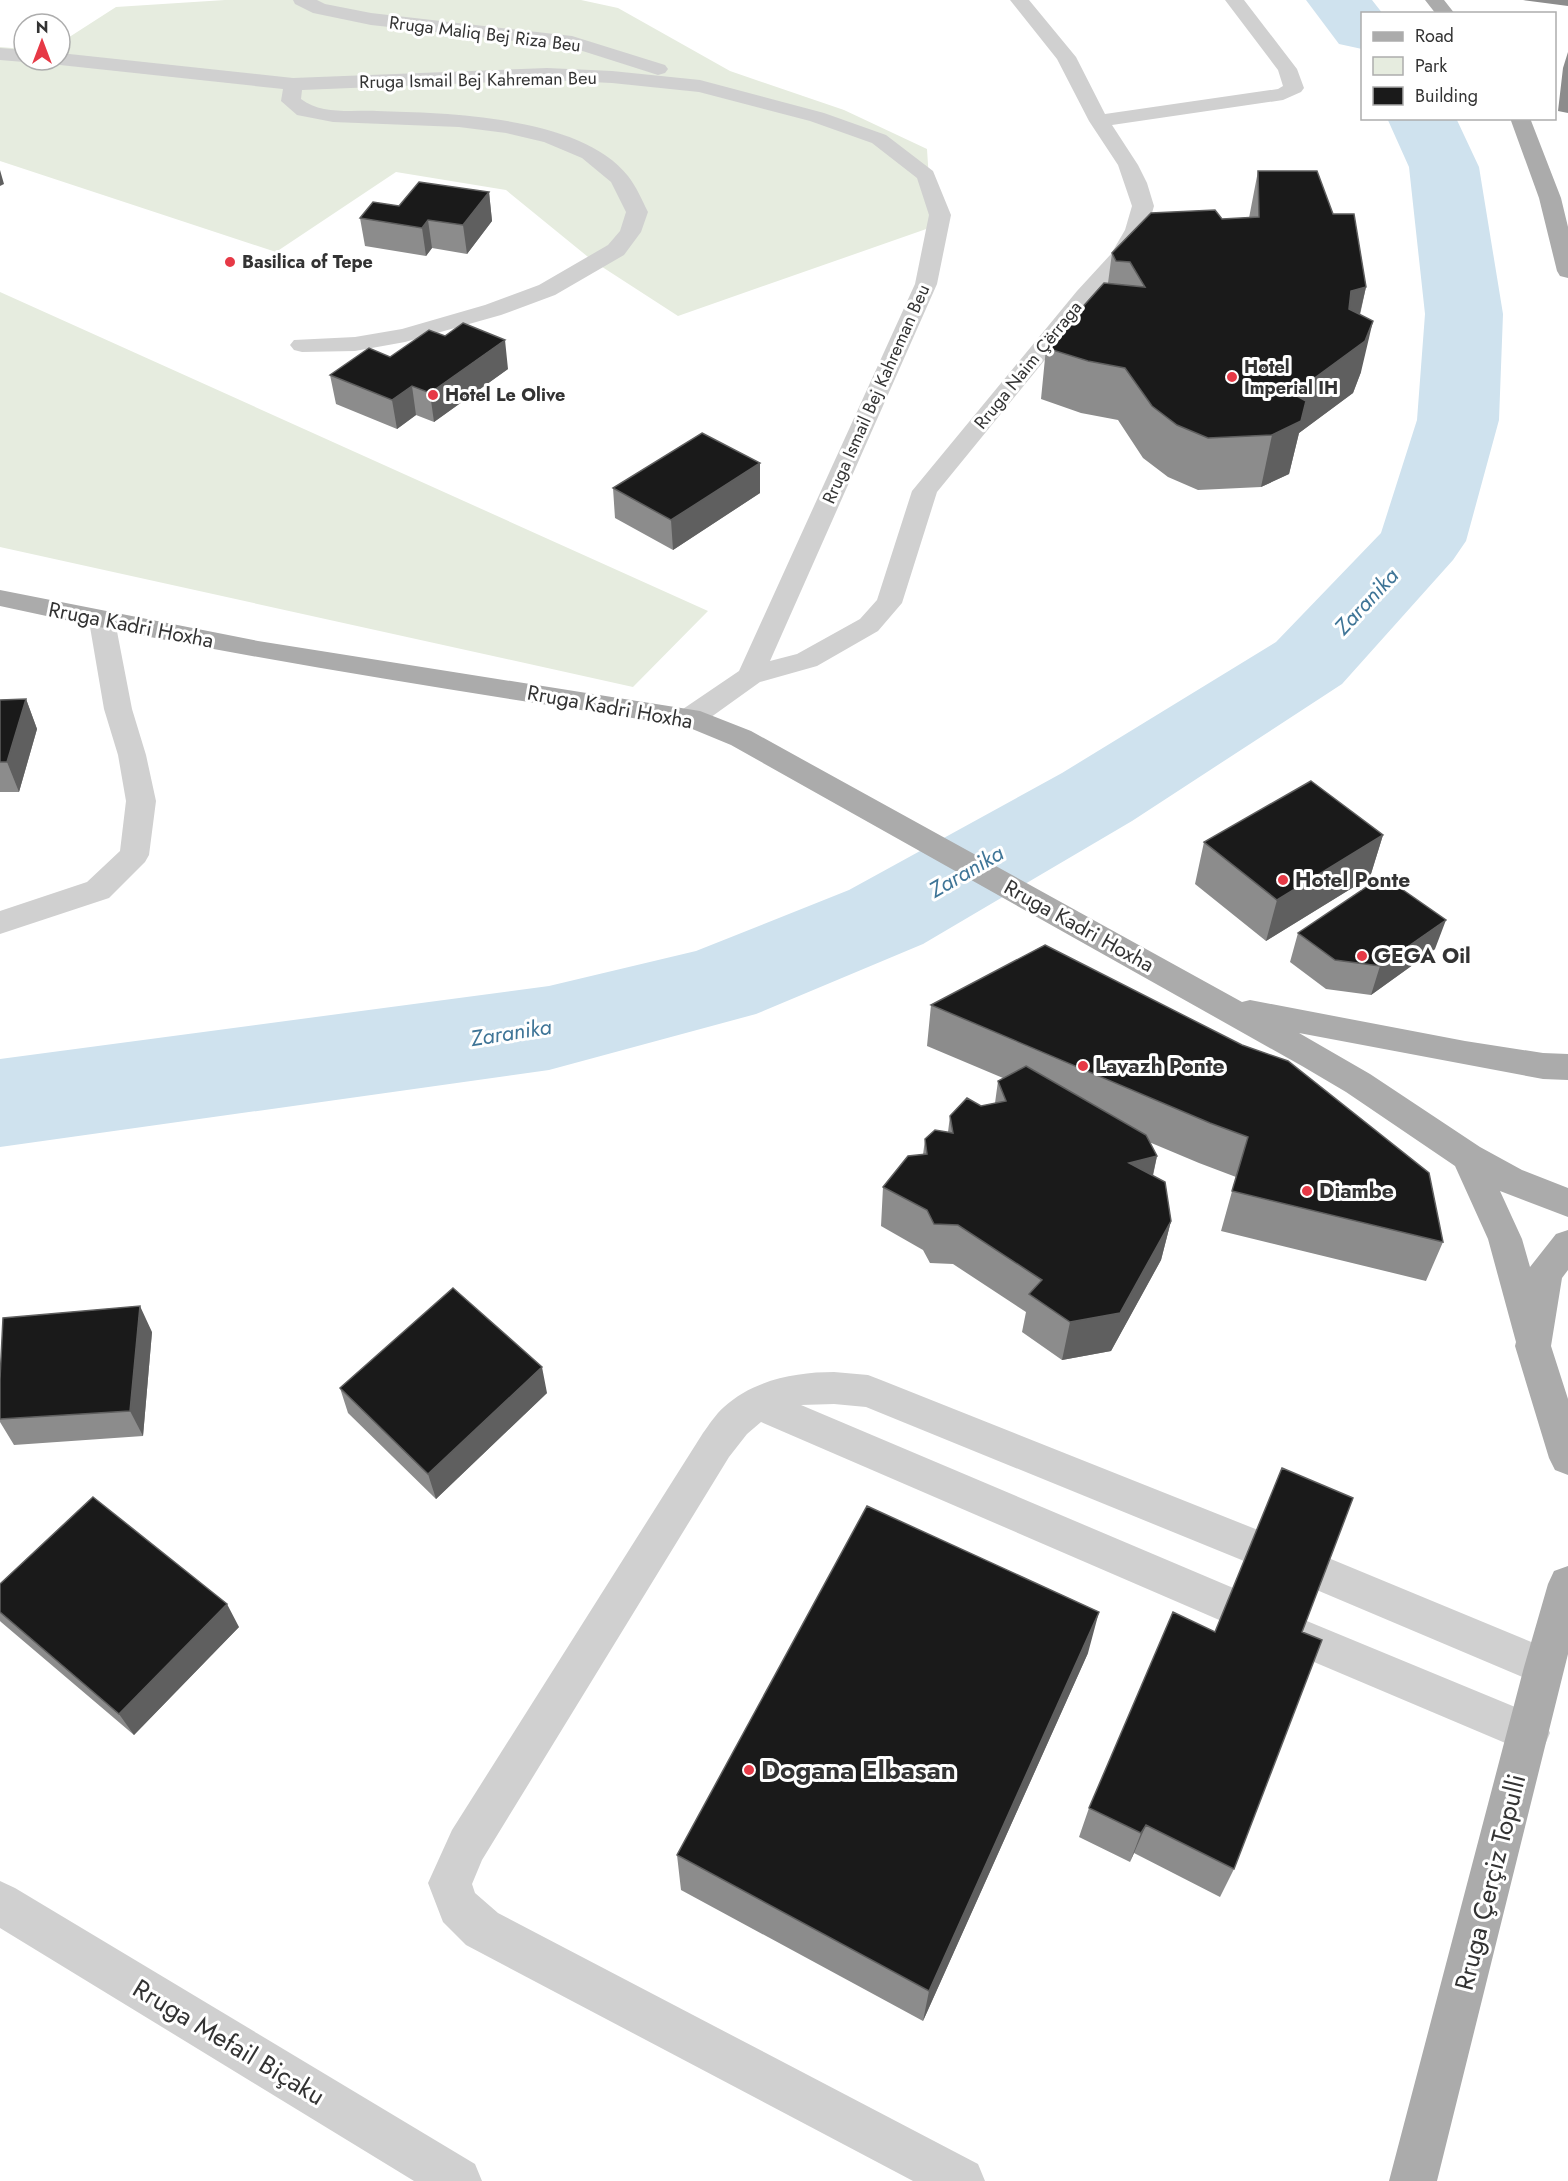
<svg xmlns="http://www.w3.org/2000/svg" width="1568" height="2181" font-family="Jost,sans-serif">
<rect width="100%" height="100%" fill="#fff"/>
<!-- green -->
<path fill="#e6ecdf" d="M225 0H581L618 8 730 71 844 110 927 149 932 227 678 316 593 261 506 190 396 172 276 252 0 161V47L24 49V60H60V43L116 7Z
M0 292 708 611 633 687 0 547Z"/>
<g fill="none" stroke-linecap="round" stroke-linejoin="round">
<!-- river -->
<path fill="#cfe2ee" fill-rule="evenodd" d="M1306 0H1372L1383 14H1362V49L1339 44Z
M1387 118H1456L1479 167 1503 314 1499 420 1466 541 1453 560 1342 684 1132 821 923 944 756 1014 549 1070 0 1147V1059L549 986 696 951 849 890 1062 773 1276 642 1381 533 1417 420 1425 314 1409 167Z"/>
<!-- minor -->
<path fill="#d0d0d0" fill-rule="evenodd" d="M293 0H317L325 4 371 13 572 36 665 65 668 69 665 73 658 75 570 47 371 25 313 13 295 4Z
M1010 0H1029L1076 57 1105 114 1278 89 1283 86 1278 70 1225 0H1244L1297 69 1304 88 1301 92 1283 100 1112 125 1138 165 1147 183 1154 206 1147 230 1128 262 1093 301 937 492 902 603 878 631 817 666 760 682 700 725 690 727 680 725 676 718 680 711 739 671 915 284 929 215 917 178 872 143 810 121 699 92 612 83 547 80 302 90 301 99C321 115 352 110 377 111 447 113 581 116 628 176 636 186 642 200 648 212L641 232 624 255 555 295 501 315 405 342 355 351 302 352 294 350 290 345 294 340 355 337 402 329 485 305 539 285 608 245 620 231 626 212 611 182 582 158 544 142 506 133 459 127 333 122 297 115 281 101 283 89 60 65 51 60H60V53L293 78 547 68 612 71 700 80 824 113 886 135 933 171 951 215 937 284 770 661 797 654 860 619 877 600 912 491 1077 291 1111 254 1125 230 1132 206 1118 165 1089 121 1057 59Z
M0 48 24 50V60H31L24 62 0 60Z
M102 613 111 615 115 621 132 709 146 755 156 801 149 855 145 862 109 898 0 934V911L87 882 120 851 126 801 118 755 104 709 89 621 93 615Z
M834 1372 868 1375 881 1380 1263 1532 1269 1545 1263 1558 1249 1563 866 1407 834 1404 801 1405 1238 1590 1244 1603 1238 1616 1224 1622 1210 1616 761 1422 747 1434 729 1457 482 1860 472 1884 475 1893 498 1913 978 2164 985 2181H913L466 1945 443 1922 428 1883 452 1830 703 1433C709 1425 715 1415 724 1407 753 1380 796 1372 834 1372Z
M1326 1557 1558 1653 1564 1667 1558 1681 1544 1686 1312 1588 1306 1575 1312 1562Z
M1302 1619 1544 1719 1550 1733 1544 1747 1529 1753 1288 1651 1282 1638 1288 1625Z
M0 1881 15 1888 475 2164 482 2181H414L0 1928Z"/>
<!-- major -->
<path fill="#ababab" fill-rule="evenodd" d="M1425 0H1444L1455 14H1436Z
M1510 118H1530L1561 198 1568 227V278L1560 276 1557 271 1539 198Z
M0 590 258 641 700 711 751 731 1242 1002 1250 1000 1465 1041 1543 1053 1568 1054V1080L1543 1079 1299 1033 1370 1074 1480 1147 1522 1170 1568 1188V1217L1500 1191 1522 1239 1530 1267 1556 1234 1568 1230V1270L1562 1278 1551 1346 1568 1399V1475L1555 1470 1549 1458 1515 1346 1516 1342 1488 1239 1455 1166 1346 1092 1302 1066 731 745 685 726C456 691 227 656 0 606Z
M1568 1566V1654L1437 2181H1389L1524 1667 1548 1584 1554 1571Z"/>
</g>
<!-- wall -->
<path fill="#8c8c8c" d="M1523 0H1568V6Z
M1568 52V113L1558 111 1563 68Z
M1258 171 1333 214 1366 287 1360 315 1361 372 1353 393 1299 433 1289 474 1261 487 1198 490 1168 477 1143 458 1118 420 1081 413 1041 399 1046 348 1108 283 1112 253 1222 219 1249 218Z
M489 192 492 221 467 254 432 248 426 256 365 246 360 218 399 206Z
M390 357 508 369 434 422 416 415 397 429 336 404 330 375Z
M760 463V493L673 550 615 518 613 488Z
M26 699 37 729 19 792H0V700Z
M1383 835 1370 877 1266 941 1195 884 1204 842Z
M1298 933 1435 949 1371 995 1326 989 1290 962Z
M1045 945 1443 1242 1426 1281 1221 1231 1236 1177 1199 1163 1149 1142 1157 1156 1153 1176 1171 1221 1161 1260 1111 1351 1062 1360 1022 1332 1026 1312 953 1264 930 1263 923 1250 881 1226 883 1187 923 1155 925 1139 948 1132 950 1116 995 1103 998 1081 1003 1078 927 1046 931 1005Z
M152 1332 143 1436 14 1445 0 1422V1379Z
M340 1388 547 1393 436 1499 348 1413Z
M0 1584 239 1627 134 1735 1 1622 0 1621Z
M1215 1632 1234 1869 1220 1897 1134 1853 1130 1862 1079 1837 1089 1808Z
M1088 1653 923 2021 681 1890 677 1855Z"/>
<!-- shaded-wall -->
<path fill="#5f5f5f" d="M0 170 4 184 0 186Z
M489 192 492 221 467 254 463 225Z
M428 220 432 248 426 256 422 228Z
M1366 287 1354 338 1339 342 1351 291Z
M1373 321 1361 372 1353 393 1299 433 1289 474 1261 487 1272 435 1293 394Z
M505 340 508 369 434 422 430 393Z
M412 386 416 415 397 429 392 400Z
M760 463V493L673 550 671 520Z
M26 699 37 729 19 792 7 762Z
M1383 835 1370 877 1266 941 1277 900Z
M1446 920 1435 949 1371 995 1380 966Z
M1157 1156 1148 1196 1129 1163Z
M1171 1221 1161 1260 1111 1351 1062 1360 1070 1322Z
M140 1306 152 1332 143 1436 130 1411Z
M542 1367 547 1393 436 1499 428 1474Z
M227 1604 239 1627 134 1735 119 1714Z
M1099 1612 1088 1653 923 2021 929 1991Z
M1146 1825 1134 1853 1130 1862 1141 1833Z"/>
<!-- building -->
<path fill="#1a1a1a" stroke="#5f5f5f" stroke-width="1.5" d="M1258 171H1317L1333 214H1354L1366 287 1351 291 1349 309 1373 321 1365 341 1293 394 1306 401 1301 421 1272 435 1208 438 1177 425 1152 406 1125 368 1088 361 1046 348 1104 283 1145 287 1130 262 1116 261 1112 253 1151 213 1215 210 1222 219 1259 217Z
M419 182 489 192 463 225 428 220 422 228 360 218 373 202 399 206Z
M463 323 505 340 430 393 412 386 392 400 330 375 369 348 390 357 429 330 445 336Z
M702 433 760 463 671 520 613 488Z
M26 699 7 762H0V700Z
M1311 781 1383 835 1277 900 1204 842Z
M1383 876 1446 920 1380 966 1335 960 1298 933Z
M1045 945 1242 1045 1288 1061 1429 1173 1443 1242 1232 1191 1248 1137 1210 1123 931 1005Z
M1026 1066 1146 1135 1157 1156 1129 1163 1165 1182 1171 1221 1120 1313 1070 1322 1029 1294 1042 1280 958 1225 934 1224 927 1210 883 1187 908 1156 927 1154 925 1139 935 1130 953 1133 950 1116 967 1098 981 1106 1006 1101 998 1081Z
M453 1288 542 1367 428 1474 340 1388Z
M140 1306 130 1411 0 1419V1379L3 1318Z
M1282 1468 1353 1498 1302 1632 1322 1640 1234 1869 1146 1825 1141 1833 1089 1808 1173 1612 1215 1632Z
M93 1497 227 1604 119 1714 0 1612V1584Z
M867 1506 1099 1612 929 1991 677 1855Z"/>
<!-- markers -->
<g fill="#e63946" stroke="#fff" stroke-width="2">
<circle cx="230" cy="262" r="6"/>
<circle cx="1232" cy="377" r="6"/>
<circle cx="433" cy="395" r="6"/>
<circle cx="1283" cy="880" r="6"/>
<circle cx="1362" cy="956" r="6"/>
<circle cx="1083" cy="1066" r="6"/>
<circle cx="1307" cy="1191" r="6"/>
<circle cx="749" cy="1770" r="6"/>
</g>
<g text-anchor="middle" stroke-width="6" stroke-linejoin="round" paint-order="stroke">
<!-- far-street labels -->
<g font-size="18" fill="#333" stroke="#fff">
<text transform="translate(485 34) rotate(7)" y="6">Rruga Maliq Bej Riza Beu</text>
<text transform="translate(478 80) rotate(-1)" y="6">Rruga Ismail Bej Kahreman Beu</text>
<text transform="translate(1028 365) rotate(-51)" y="6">Rruga Naim Çërraga</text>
<text transform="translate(876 394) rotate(-66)" y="6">Rruga Ismail Bej Kahreman Beu</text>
</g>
<!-- far-poi labels -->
<g font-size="18" font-weight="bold" fill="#333" stroke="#fff" text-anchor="start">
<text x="242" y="268">Basilica of Tepe</text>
<text x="1244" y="373">Hotel<tspan x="1244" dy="21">Imperial IH</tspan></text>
<text x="445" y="401">Hotel Le Olive</text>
</g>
<!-- street labels -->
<g font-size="21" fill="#333" stroke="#fff">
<text transform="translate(131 625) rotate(11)" y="7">Rruga Kadri Hoxha</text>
<text transform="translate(610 707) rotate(10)" y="7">Rruga Kadri Hoxha</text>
<text transform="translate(1079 926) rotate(29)" y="7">Rruga Kadri Hoxha</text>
</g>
<!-- poi labels -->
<g font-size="21" font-weight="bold" fill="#333" stroke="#fff" text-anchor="start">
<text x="1295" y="887">Hotel Ponte</text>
<text x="1374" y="963">GEGA Oil</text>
<text x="1095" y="1073">Lavazh Ponte</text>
<text x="1319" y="1198">Diambe</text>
</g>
<!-- water labels -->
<g font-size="22" font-style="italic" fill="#3f7597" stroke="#fff">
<text transform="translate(1366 601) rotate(-47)" y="8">Zaranika</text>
<text transform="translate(966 871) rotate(-30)" y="8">Zaranika</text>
<text transform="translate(511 1032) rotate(-9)" y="8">Zaranika</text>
</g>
<!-- near-poi labels -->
<g font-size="26" font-weight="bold" fill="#333" stroke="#fff" text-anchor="start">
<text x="761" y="1779">Dogana Elbasan</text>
</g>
<!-- near-street labels -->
<g font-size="26" fill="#333" stroke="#fff">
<text transform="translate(1490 1882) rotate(-76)" y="9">Rruga Çerçiz Topulli</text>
<text transform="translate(229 2042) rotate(31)" y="9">Rruga Mefail Biçaku</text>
</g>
</g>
<!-- legend -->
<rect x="1361" y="12" width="195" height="108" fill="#ffffff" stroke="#adadad" stroke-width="1.5"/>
<rect x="1373" y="32" width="30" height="9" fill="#ababab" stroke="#adadad" stroke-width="1.5"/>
<text x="1415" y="42" font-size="18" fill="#333333">Road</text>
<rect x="1373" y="57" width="30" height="18" fill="#e6ecdf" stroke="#adadad" stroke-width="1.5"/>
<text x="1415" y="72" font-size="18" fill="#333333">Park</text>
<rect x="1373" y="87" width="30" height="18" fill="#1a1a1a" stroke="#adadad" stroke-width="1.5"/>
<text x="1415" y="102" font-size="18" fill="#333333">Building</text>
<!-- north arrow -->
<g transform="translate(42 42)"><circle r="28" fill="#ffffff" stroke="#adadad" stroke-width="1.5"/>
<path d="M0-4.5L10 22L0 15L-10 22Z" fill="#e63946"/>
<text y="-9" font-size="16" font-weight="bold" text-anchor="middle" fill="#333333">N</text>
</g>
</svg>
